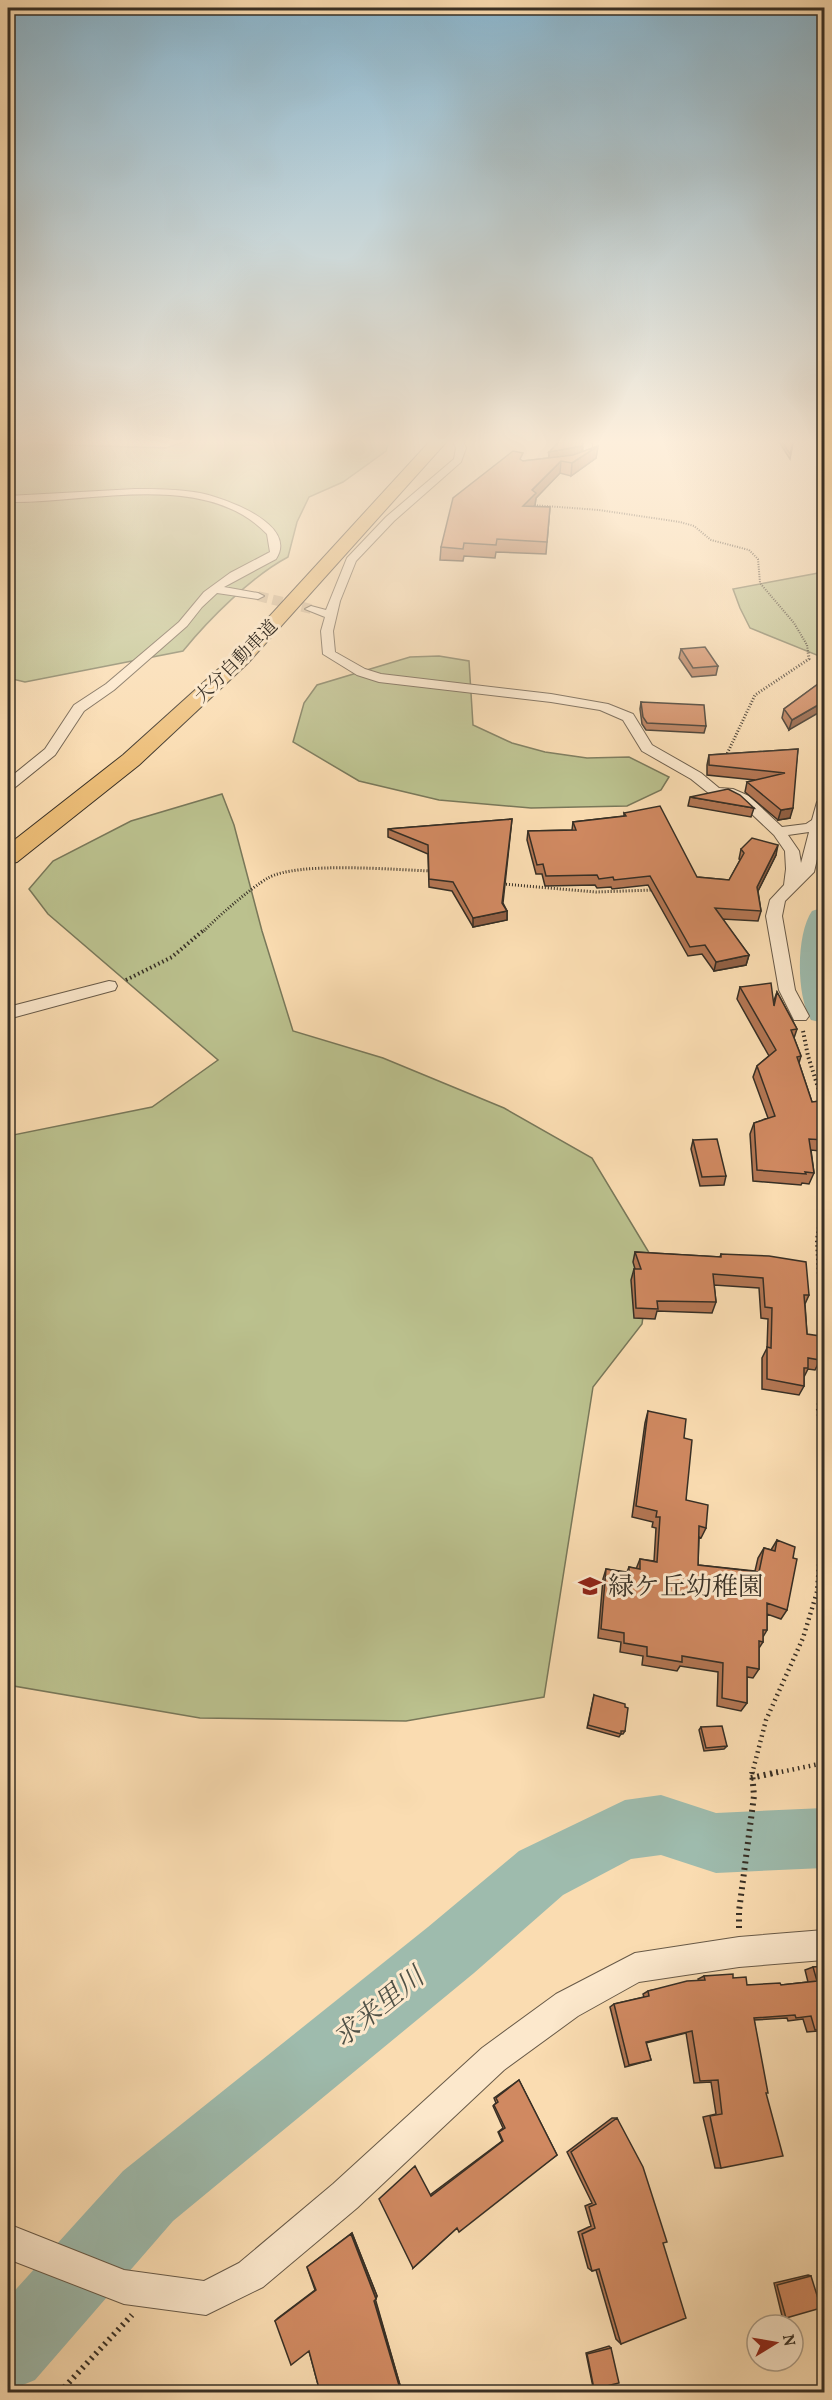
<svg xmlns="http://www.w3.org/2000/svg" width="832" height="2400" font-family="Vollkorn,'Noto Serif JP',serif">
<rect width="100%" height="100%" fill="#fadcb1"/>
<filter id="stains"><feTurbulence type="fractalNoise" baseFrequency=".00333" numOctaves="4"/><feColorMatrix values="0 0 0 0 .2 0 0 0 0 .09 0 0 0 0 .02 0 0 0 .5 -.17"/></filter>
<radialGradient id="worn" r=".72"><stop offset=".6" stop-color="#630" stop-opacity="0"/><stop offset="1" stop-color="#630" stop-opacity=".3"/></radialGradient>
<!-- green -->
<path fill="#bbc18e" stroke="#79785a" stroke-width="1.5" d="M8 439H20L37 444 166 448 192 439H390L386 451 343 482 309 497 297 522 288 557C252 576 209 619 183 651L25 682 8 678Z
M824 572V658L750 628 740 608 733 589Z
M439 656 469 661 473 725 512 743 545 752 587 758 629 757 669 777 661 790 627 806 531 808 439 800 359 781 293 742 304 703 317 685 410 657Z
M222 794 234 825 262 931 293 1031 383 1058 504 1108 592 1158 651 1256 642 1324 593 1387 544 1697 406 1721 200 1718 8 1685V1136L152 1107 218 1060 48 914 29 889 53 861 131 821Z"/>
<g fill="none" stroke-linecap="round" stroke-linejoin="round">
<!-- river -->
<path fill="#9ebbad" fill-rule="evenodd" d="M824 907V1023L811 1020C796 996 796 934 812 911Z
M661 1795 716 1813 824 1808V1868L716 1873 661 1855 631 1859 563 1895 474 1973 173 2221 35 2380 8 2391V2298L123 2171 428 1927 519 1851 625 1800Z"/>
<!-- street-tunnel -->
<path stroke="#d3b995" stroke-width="10" stroke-dasharray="10 5" stroke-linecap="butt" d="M258 596 311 609"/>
<!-- street casing -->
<g stroke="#685a48" stroke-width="2">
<path id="street" d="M452 439H462L466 448 461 462 394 521 356 561 340 601 333 631 335 652 365 669 381 674 551 694 608 704 633 714 652 745 701 773 719 788 733 789 749 796 782 827 806 824 812 820 817 802 824 798V829L814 872 785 901 782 916 795 990 809 1016 806 1020H794L779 990 766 916 770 900 784 885 786 869 785 851 774 835 739 802 726 796 711 795 691 779 642 751 623 720 600 710 551 702 379 682 357 675 323 654 321 631 325 617 305 609 311 606 326 610 347 558 386 517 454 459 456 448ZM809 832 801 863 799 851 788 835Z
M562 439H582L592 444V458L568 464V460L583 456 584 447Z
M135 489C156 489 178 489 200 493 224 498 299 524 276 559L224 587 258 593 264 596 258 599 217 593 202 607 187 626 114 690 84 711 55 755 13 789 8 790V779L45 749 74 705 106 684 179 622 204 592 230 573 270 552 267 534C205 469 87 504 8 502V496Z
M109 981 115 982 117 986 115 990 8 1019V1007Z
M824 1930V1960L739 1967 639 1982 578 2016 504 2070 357 2208 263 2287 206 2315 124 2304 8 2259V2224L124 2270 204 2281 239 2263 333 2184 482 2048 556 1994 635 1953 739 1937Z"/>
</g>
<!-- highway casing -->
<g stroke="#372f25" stroke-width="2">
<path id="highway" d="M432 439H449L248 663 139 765 17 862 8 864V845L123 755 234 655Z"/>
</g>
<!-- path-far4 -->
<path stroke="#372f25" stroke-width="2" stroke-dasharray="1 1.5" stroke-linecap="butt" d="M532 505 599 510 680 522 694 526 711 540 749 550 758 559 760 583 794 623 807 645 808 652"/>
<!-- path-far3 -->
<path stroke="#372f25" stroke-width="3" stroke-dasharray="1 2" stroke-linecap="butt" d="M726 756 755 695 809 659 808 651
M503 884 596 892 653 890
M204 931C216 918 252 887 268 878 298 861 395 870 432 871"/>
<!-- path-far2 -->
<path stroke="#372f25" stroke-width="4" stroke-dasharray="1.5 3" stroke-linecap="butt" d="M126 980 172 957 205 929
M803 1031 808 1056 824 1106
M820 1296 817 1240 824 1193"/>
<!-- path-far1 -->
<path stroke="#372f25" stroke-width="4.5" stroke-dasharray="1.5 4" stroke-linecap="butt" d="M820 1294 824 1317
M824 1382 818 1408 824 1452V1489
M752 1774 766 1720 803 1638 817 1592 824 1498
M771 1774 824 1763"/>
<!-- path -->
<path stroke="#372f25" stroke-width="6" stroke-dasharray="2 4.5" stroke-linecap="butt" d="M751 1778 778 1772
M739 1928V1911L754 1796 752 1772
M60 2392 132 2315"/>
<!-- street -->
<use href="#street" fill="#fce8cc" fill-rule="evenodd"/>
<!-- highway -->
<use href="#highway" fill="#edbe78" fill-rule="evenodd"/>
</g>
<!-- wall -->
<path fill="#b37653" stroke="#372f25" stroke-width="1.5" d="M777 439H794L790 459Z
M583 442 582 452 598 446 596 458 571 476 560 473 536 498 535 505 534 507H550L546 554 496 552 495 558 464 556 463 561 440 560 441 547 522 461 549 458V452Z
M681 649 718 666 716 675 692 677 679 658Z
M822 681 789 730 782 718 784 709Z
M641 702 706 726 704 733 646 730 642 724 640 709Z
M798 749 790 818 778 820 745 792 747 782 755 780 707 775V765L709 755Z
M690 797 754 808 751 817 688 806Z
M624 813 697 877 729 880 740 860 739 859 741 849 776 855 758 891 761 911 758 921 722 919 749 955 746 965 714 971 702 954 688 956 648 885 612 889 611 887 597 888 595 885 545 886 542 874H536L527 840 528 831 572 830 573 822 624 816Z
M512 819 503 903 507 911V920L473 927 452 891 429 887 428 854 388 837V829Z
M740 987 773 1003 777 992 797 1029 794 1038 801 1056 799 1063 812 1102 820 1101 825 1141 820 1151 811 1150 814 1173 809 1184 802 1183 801 1185 753 1181 750 1134 754 1123 768 1118 753 1077 757 1066 769 1056 737 999Z
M693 1140 726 1176 724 1185 700 1186 691 1149Z
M635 1252 720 1257 721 1254 809 1295 805 1304 807 1334 820 1360 815 1370 808 1369 804 1377V1386L799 1395 762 1389V1358L767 1348 768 1319 761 1318 759 1288 714 1285 716 1302 712 1313 657 1311 655 1319 634 1318 631 1280 634 1269H635L633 1262Z
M648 1411 684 1438 686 1500 706 1528 701 1538 699 1537 698 1565 755 1571 758 1558 764 1548 771 1550 777 1540 793 1558 787 1610 781 1619 767 1614V1630L763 1637V1642L759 1648V1669L753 1678 747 1677V1703L741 1711 717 1706 718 1672 680 1666 677 1671 642 1665 643 1656 620 1652 621 1642 598 1638 603 1579 606 1569 627 1572 629 1567 636 1569 640 1559 654 1561 656 1528 652 1527 653 1522 632 1517 645 1423Z
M594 1695 625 1731 623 1734H621L619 1737 587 1728Z
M701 1727 727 1746 724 1749 704 1751 699 1730Z
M825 1966V2060L818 2031 807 2032 803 2019 788 2021 787 2018 754 2020 766 2093 721 2168H715L703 2117 716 2114 711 2082 694 2083 686 2033 646 2043 651 2060 625 2067 610 2007 614 2004 644 1997 643 1994 648 1991 699 1981 698 1979 704 1976 733 1978 747 1985H781L808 1982 805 1970 813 1967Z
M519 2080 557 2155 457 2228 413 2268 430 2195 502 2141 498 2132 503 2128 493 2106 496 2103 494 2098Z
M612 2118H617L663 2243 621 2344 616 2339 596 2270 592 2271 588 2268 578 2232 591 2226 585 2206 592 2203 567 2152Z
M352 2233 377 2296 375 2300 402 2392H320L309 2351 275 2321 278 2318 315 2290 307 2267Z
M808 2275 811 2276 786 2318 782 2316 774 2283Z
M609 2346 611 2348 594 2389 593 2387 586 2353Z"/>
<!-- shaded-wall -->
<path fill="#926044" stroke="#372f25" stroke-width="1.5" d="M583 442 581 454 549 460V452Z
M598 446 596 458 571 476 572 463Z
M561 461 560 473 536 498 535 505 522 519 523 506 532 490Z
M825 701V709L789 730 792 720Z
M793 808 790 818 778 820 781 810Z
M778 845 776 855 755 897 757 887Z
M507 911V920L473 927V918Z
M749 955 746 965 714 971 716 962Z
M352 2233 377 2296 376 2299 351 2234Z
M375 2298 402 2392H401L374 2301Z"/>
<!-- building -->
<path fill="#d08961" stroke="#372f25" stroke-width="1.5" d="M562 439H568L583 442 582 446 549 452Z
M780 439H794L790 454Z
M598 446 572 463 561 461 532 490 536 493 523 506 550 507 547 542 497 539 496 545 464 543 463 549 441 547 453 498 513 451 523 453 520 459 523 461 573 455Z
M705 647 718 666 693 668 681 649Z
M825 678V701L792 720 784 709 822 681Z
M641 702 704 705 706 726 647 723 643 717Z
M798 749 793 808 781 810 747 782 785 773 709 765V755Z
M728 789 740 795 754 808 690 797Z
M660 806 697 877 729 880 744 853 741 849 752 838 778 845 757 887 761 911 715 908 749 955 716 962 705 945 690 947 650 876 614 880 613 877 599 879 597 875 546 876 543 864 537 865 528 831 576 830 573 822 626 816 624 813Z
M512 819 502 903 507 911 473 918 453 882 429 879 428 845 388 829Z
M771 983 774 1006 777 992 797 1029 791 1030 801 1056 797 1057 812 1102 820 1101 825 1140 809 1139 814 1173 805 1172 806 1174 757 1170 754 1123 775 1116 757 1066 776 1050 740 987Z
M717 1139 726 1176 702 1177 693 1140Z
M635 1252 721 1257V1254L769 1256 806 1262 809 1295H804L807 1334 820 1336V1360L808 1358V1368H804V1386L767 1379V1347L771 1348 772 1308 765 1307 763 1278 713 1274 716 1302 657 1301 658 1309 636 1308 634 1269H641Z
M648 1411 686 1419 684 1438 692 1440 686 1500 708 1505 706 1528 699 1526 698 1565 759 1572 764 1548 775 1551 777 1540 795 1547 793 1558 797 1559 787 1610 767 1603V1630H763V1642L759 1641V1669L747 1667V1703L722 1698 723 1663 682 1656V1662L647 1656V1647L624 1643V1633L601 1629 606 1569 629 1573V1567L640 1569V1559L657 1562 660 1517H656L657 1511 636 1506Z
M594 1695 625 1704V1707L628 1708 625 1731H621V1734L588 1725Z
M722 1726 727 1746 706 1748 701 1727Z
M825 1966V2029L815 2030 811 2016 796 2018 795 2015 754 2018 768 2093H766L783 2156 721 2168 710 2116 722 2114 718 2080 700 2081 692 2031 646 2042 651 2060 629 2065 614 2004 649 1996 648 1991 687 1981 705 1980 704 1976 733 1974V1978L746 1977 747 1985 780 1983 781 1985 817 1981 813 1967Z
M519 2080 557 2155 459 2232 457 2228 413 2268 379 2199 415 2166 431 2196 503 2141 499 2132 505 2128 494 2105 498 2102 496 2098Z
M617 2118 643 2167 667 2242 663 2243 686 2318 621 2344 599 2269 592 2271 582 2234 595 2228 589 2207 596 2204 571 2152Z
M351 2234 376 2299 374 2301 401 2392H320L309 2351 291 2365 275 2321 316 2290 307 2267Z
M811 2276 821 2308 786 2318 777 2285Z
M611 2348 619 2383 594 2389 587 2354Z"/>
<!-- sky -->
<linearGradient id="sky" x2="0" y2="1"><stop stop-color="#8ab7d0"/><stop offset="0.57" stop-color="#fdefdc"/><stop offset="1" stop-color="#fdefdc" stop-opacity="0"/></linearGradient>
<rect width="832" height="775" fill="url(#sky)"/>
<!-- icons -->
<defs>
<g id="school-bare" transform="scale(1.8)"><path d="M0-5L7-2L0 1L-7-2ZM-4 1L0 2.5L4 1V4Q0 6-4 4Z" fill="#8f2418" stroke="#fce8cc" stroke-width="2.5" paint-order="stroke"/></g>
</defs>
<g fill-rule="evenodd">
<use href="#school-bare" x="590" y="1586"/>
</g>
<g text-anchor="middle" stroke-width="6" stroke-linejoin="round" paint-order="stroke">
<!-- far-street labels -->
<g font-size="18" fill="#372f25" stroke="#fce8cc">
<text transform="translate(236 661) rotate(-45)" y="6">大分自動車道</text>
</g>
<!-- near-poi labels -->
<g font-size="26" fill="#372f25" stroke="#fce8cc" text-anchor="start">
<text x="608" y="1595">緑ケ丘幼稚園</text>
</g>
<!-- near-water labels -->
<g font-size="27" font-style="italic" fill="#515247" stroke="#fce8cc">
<text transform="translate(378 2007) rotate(-39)" y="9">求来里川</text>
</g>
</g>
<!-- margin -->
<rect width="832" height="2400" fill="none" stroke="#fadcb1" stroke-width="30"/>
<rect x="9" y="9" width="814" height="2382" fill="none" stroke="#372f25" stroke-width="3"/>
<rect x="15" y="15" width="802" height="2370" fill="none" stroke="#372f25" stroke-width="1.5"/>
<!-- north arrow -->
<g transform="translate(775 2343) rotate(79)"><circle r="28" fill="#fce8cc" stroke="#ad9e89" stroke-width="1.5"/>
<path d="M0-4.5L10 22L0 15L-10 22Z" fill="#8f2418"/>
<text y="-9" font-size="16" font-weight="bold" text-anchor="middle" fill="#372f25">N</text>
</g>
<rect width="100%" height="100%" filter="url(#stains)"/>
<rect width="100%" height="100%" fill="url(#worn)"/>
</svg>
